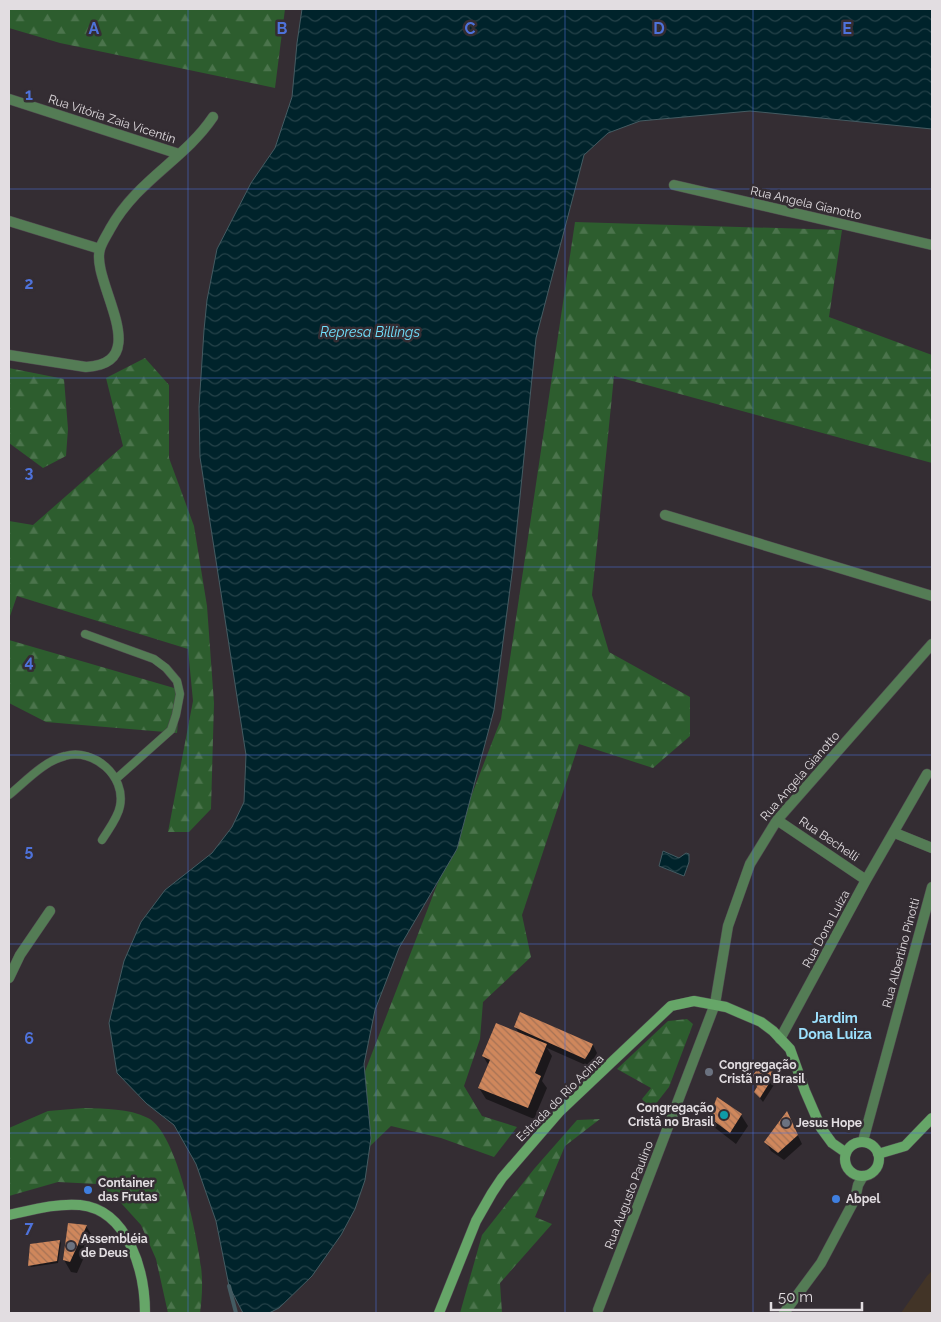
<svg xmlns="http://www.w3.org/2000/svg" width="941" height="1322" font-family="Raleway,sans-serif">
<defs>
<pattern id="forest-firs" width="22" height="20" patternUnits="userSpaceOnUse" patternTransform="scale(1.25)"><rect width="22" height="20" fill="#2d5d2e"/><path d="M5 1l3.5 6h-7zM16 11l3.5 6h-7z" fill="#4b744c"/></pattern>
<pattern id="water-waves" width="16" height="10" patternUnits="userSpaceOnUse" patternTransform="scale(1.25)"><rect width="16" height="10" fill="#00232b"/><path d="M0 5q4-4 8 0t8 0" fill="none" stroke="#254249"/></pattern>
<pattern id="building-back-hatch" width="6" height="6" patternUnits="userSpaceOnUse" patternTransform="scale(1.25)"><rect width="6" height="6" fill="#cf875c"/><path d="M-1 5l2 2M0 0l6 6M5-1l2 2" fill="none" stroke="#a57255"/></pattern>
</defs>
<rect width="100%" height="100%" fill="#342d33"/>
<!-- education -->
<path fill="#423427" d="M932 1271V1313H901L927 1276Z"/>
<!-- forest -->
<path fill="url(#forest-firs)" d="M9 9H285L275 88 60 43 9 28Z
M575 222 842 230 829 317 932 355V463L614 376 592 595 609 652 690 697V736L653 768 579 744 522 915 531 957 483 1002 480 1039 464 1086 482 1116 517 1127 494 1157 441 1138 391 1126 368 1148 347 1118 501 719Z
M145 358 169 385V458L194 526 207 606 214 703 211 809 189 832H168L193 701 188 649 17 596 9 619V521L33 525 123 446 106 378Z
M9 368 64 379 68 429 66 456 43 468 9 443Z
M9 640 181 690 177 733 46 722 9 703Z
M687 1019 693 1024 669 1087 651 1110 642 1099 651 1088 617 1069 668 1021Z
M84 1108C105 1109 128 1108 148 1118 177 1132 197 1236 201 1267 203 1281 202 1299 200 1313H168L156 1259 141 1225 121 1203 97 1184 58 1182 9 1196V1128L48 1111Z
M600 1119 565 1146 535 1217 552 1224 500 1283 502 1313H460L482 1235 534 1169 577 1120Z"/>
<!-- water -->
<path fill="url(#water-waves)" stroke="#445b62" d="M302 9H932V129L750 111 640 121 608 133 584 155 536 338 513 566 494 710 457 849 399 948 375 1010 364 1064 371 1138 365 1180 355 1209 341 1235 312 1276 279 1308 269 1313H243L229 1286 216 1221 196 1164 174 1125 147 1104 117 1073 109 1023 124 961 141 922 165 890 212 853 232 827 244 802 246 755 200 457 199 407 204 330 207 300 217 249 251 183 275 148 292 97 297 43Z
M663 851 679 858 686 853 689 854V862L684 876 659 866Z"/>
<!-- shadow -->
<path fill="#0007" d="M521 1013 593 1045 597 1053 590 1067 547 1048 552 1056 542 1081 547 1088 534 1119 486 1099 479 1088 489 1066 483 1056 519 1033 515 1027Z
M774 1074 777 1080 763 1102 755 1092 758 1087 752 1080Z
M715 1106 741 1115 748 1126 736 1144 714 1127 707 1116Z
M791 1121 802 1144 784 1160 771 1151 766 1142Z
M86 1226 93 1237 77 1273 71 1272 64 1260Z
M60 1241 61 1243 58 1263 31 1267 29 1265Z"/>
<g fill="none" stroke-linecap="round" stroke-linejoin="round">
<!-- stream -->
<path stroke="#445b62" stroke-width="4" d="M229 1286 236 1313"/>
</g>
<!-- building -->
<path fill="url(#building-back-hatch)" d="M520 1012 593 1044 590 1051 585 1059 514 1027Z
M496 1023 547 1044 535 1073 541 1076 528 1108 478 1088 490 1060 482 1056Z
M763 1062 775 1074 760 1098 754 1092 757 1087 756 1084 750 1079Z
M717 1097 742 1114 730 1133 706 1115 714 1105Z
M787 1111 798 1135 778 1153 764 1142Z
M68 1223 87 1225 70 1262 63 1260Z
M60 1240 57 1261 28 1266 30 1244Z"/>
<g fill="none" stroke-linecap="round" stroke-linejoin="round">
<!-- service casing -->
<g stroke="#50494f" stroke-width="9">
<path id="service" d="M85 634 154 659 166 668 177 681 180 694 176 715 171 730 116 779
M9 795C25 782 44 761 65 756 94 748 126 776 120 806 118 818 108 830 102 840"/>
</g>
<!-- minor casing -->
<g stroke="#50494f" stroke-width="11">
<path id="minor" d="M9 99 179 154
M674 185 932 245
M9 221 100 249
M9 355 86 367C156 363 90 281 100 249 102 242 107 235 110 229 137 180 184 160 213 117
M665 515 932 596
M777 820 866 880
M895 833 932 848
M9 978 20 955 50 911
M780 1039 866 880 927 774
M863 1141 932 887
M598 1310 715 1004 728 926 750 864 777 820 932 644
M784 1313 821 1263 855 1199 858 1185 863 1176"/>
</g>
<!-- secondary casing -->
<g stroke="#50494f" stroke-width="11">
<path id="secondary" d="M845 1159a17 17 0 1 1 34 0a17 17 0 1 1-34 0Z
M878 1154 905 1146 932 1118
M9 1215C32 1210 56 1203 80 1205 129 1210 145 1273 145 1313
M439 1313 476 1221 492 1193 502 1178 560 1111 671 1006 694 1001 726 1007 761 1022 773 1031 790 1049 805 1091 821 1128 832 1143 845 1152"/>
</g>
<!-- service -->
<use href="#service" stroke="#547c55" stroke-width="8"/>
<!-- minor -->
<use href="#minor" stroke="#547c55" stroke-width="10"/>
<!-- secondary -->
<use href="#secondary" stroke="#66a668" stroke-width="10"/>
</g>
<!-- grid -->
<path fill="none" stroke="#4e72da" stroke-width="1" stroke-opacity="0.55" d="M188 9V1313M376 9V1313M565 9V1313M753 9V1313M9 189H932M9 378H932M9 567H932M9 755H932M9 944H932M9 1133H932"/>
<!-- markers -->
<g fill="#6b7280" stroke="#342d33" stroke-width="2">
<circle cx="709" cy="1072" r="5"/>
<circle cx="786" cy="1123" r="5"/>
<circle cx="71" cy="1246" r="5"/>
</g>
<circle fill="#0f9aa8" stroke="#342d33" stroke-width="2" cx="724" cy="1115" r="5"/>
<g fill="#3f7fe0" stroke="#342d33" stroke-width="2">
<circle cx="88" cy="1190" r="5"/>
<circle cx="836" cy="1199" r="5"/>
</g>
<g text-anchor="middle" stroke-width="5" stroke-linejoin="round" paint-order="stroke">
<!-- street labels -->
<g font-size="12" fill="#e2dde1" stroke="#342d33">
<text transform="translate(112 119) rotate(18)" y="4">Rua Vitória Zaia Vicentin</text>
<text transform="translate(806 203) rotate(13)" y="4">Rua Angela Gianotto</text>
<text transform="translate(800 776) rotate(-49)" y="4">Rua Angela Gianotto</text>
<text transform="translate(829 839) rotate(34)" y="4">Rua Bechelli</text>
<text transform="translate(826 929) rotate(-62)" y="4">Rua Dona Luiza</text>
<text transform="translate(901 953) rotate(-75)" y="4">Rua Albertino Pinotti</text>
<text transform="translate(560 1098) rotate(-45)" y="4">Estrada do Rio Acima</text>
<text transform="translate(629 1195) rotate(-69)" y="4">Rua Augusto Paulino</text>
</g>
<!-- poi labels -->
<g font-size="12" font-weight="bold" fill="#e2dde1" stroke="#342d33" text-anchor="start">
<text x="719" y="1069">Congregação<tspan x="719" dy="14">Cristã no Brasil</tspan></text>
<text x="714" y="1112" text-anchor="end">Congregação<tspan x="714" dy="14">Cristâ no Brasil</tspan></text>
<text x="796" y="1127">Jesus Hope</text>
<text x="98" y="1187">Container<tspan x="98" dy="14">das Frutas</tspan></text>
<text x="846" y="1203">Abpel</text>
<text x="81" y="1243">Assembléia<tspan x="81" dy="14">de Deus</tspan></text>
</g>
<!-- water labels -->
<g font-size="14" font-style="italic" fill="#71e1fe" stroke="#342d33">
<text x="370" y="337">Represa Billings</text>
</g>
<!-- neighbourhood labels -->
<g font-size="14" font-weight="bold" fill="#9ce1fe" stroke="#342d33">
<text x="835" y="1023">Jardim<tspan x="835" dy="16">Dona Luiza</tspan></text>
</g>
</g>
<g font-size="16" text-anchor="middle" font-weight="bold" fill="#4e72da" stroke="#342d33" stroke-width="5" stroke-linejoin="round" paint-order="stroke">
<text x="94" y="34">A</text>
<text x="282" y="34">B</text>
<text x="470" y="34">C</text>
<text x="659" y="34">D</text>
<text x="847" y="34">E</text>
<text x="29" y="100">1</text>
<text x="29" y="289">2</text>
<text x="29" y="478">3</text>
<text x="29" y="667">4</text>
<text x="29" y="856">5</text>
<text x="29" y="1044">6</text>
<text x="29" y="1233">7</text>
</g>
<!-- border -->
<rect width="941" height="1322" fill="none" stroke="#e2dde1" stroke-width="20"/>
<!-- scale -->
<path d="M771 1302v8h91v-8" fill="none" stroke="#e2dde1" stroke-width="2.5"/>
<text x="778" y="1302" font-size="15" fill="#e2dde1" stroke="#342d33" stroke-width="4" paint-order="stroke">50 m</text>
</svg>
